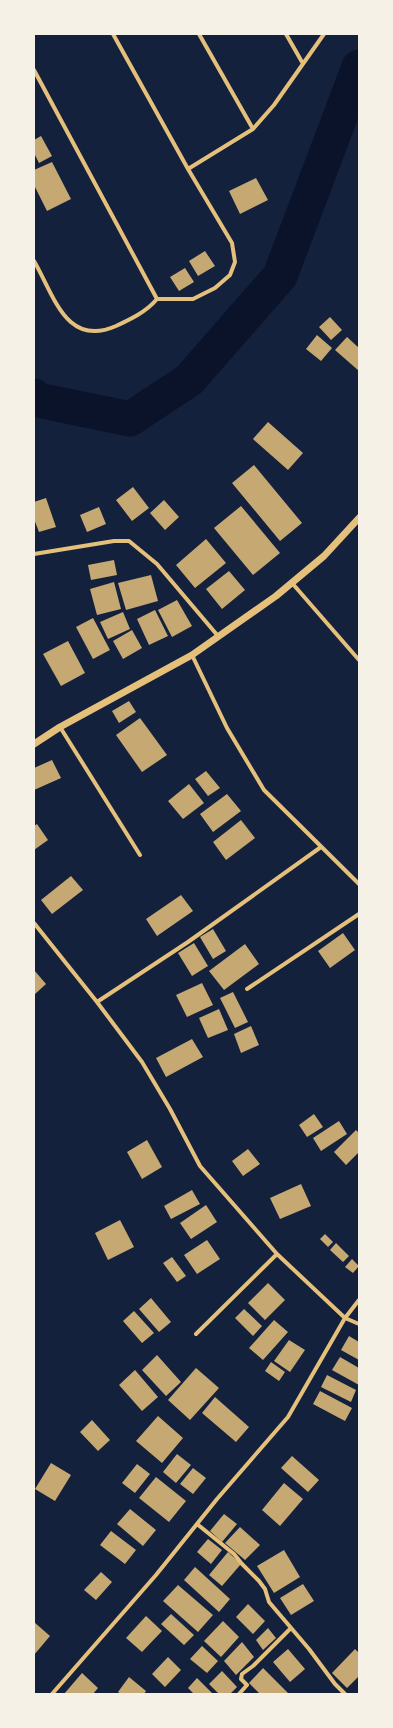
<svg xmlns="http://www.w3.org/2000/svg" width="393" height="1728" font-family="'PT Sans',sans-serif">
<rect width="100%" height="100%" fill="#14213d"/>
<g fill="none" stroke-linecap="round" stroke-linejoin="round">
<!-- river -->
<path stroke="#0b132b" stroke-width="35" d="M34 396 38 400 130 419 189 380 280 276 359 67"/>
</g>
<!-- building -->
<path fill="#c6a872" d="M41 136 52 156 39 163 34 153V140Z
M52 162 71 199 47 211 34 185V170Z
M256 178 268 200 240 214 229 191Z
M205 251 215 266 198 276 189 261Z
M185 268 194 282 179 291 170 277Z
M330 317 342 330 331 340 319 327Z
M317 335 332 348 321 361 306 349Z
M347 337 359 348V371L335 350Z
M268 422 303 453 288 470 253 439Z
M254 465 302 523 280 541 232 483Z
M133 487 149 508 132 521 116 500Z
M46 498 56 527 39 532 34 519V502Z
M164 500 179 517 165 530 150 513Z
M241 506 280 553 253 575 214 528Z
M99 507 106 524 87 532 80 515Z
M206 539 226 563 195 588 176 565Z
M114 560 117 575 91 580 88 565Z
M229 571 245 590 222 609 206 589Z
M151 575 158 601 126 610 118 583Z
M114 582 121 609 97 615 90 589Z
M177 600 192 626 172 637 158 610Z
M155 610 168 636 149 645 137 619Z
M123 612 130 629 108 639 100 622Z
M93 618 110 650 93 659 76 627Z
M132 630 142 648 123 659 113 641Z
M68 641 85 673 61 686 43 654Z
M129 701 136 712 119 723 112 711Z
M140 718 167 755 142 772 116 735Z
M52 760 61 778 34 790V768Z
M206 771 220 788 208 796 195 779Z
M189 784 204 803 183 819 168 801Z
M227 794 241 811 213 832 200 814Z
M241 820 255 838 226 860 213 842Z
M37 824 48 840 34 850V826Z
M71 876 83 890 52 914 41 900Z
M181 895 193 911 157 936 146 919Z
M213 929 226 951 213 959 200 937Z
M343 933 355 950 330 968 318 951Z
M194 943 208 966 192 976 178 953Z
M245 944 259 964 224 990 209 971Z
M34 970 46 984 34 995Z
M202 983 213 1005 187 1017 176 995Z
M233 992 248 1022 235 1028 220 998Z
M219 1009 228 1030 208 1038 199 1018Z
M251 1026 259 1045 241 1053 234 1034Z
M192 1039 203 1057 166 1077 156 1058Z
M314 1114 323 1127 307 1137 299 1125Z
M339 1121 347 1134 321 1151 313 1138Z
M356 1130 359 1133V1152L346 1165 334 1152Z
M147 1140 162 1167 142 1179 127 1152Z
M248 1149 260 1164 243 1176 232 1161Z
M301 1184 311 1206 280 1219 270 1198Z
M192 1190 200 1204 171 1219 164 1206Z
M206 1205 217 1222 191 1239 180 1223Z
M120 1220 134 1247 108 1260 95 1233Z
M325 1234 333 1242 328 1247 320 1239Z
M207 1240 220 1259 197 1274 184 1255Z
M336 1243 349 1256 343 1262 330 1250Z
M172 1257 186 1276 177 1282 163 1263Z
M352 1259 359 1266 353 1273 345 1267Z
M268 1283 285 1300 265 1320 248 1303Z
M151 1298 171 1322 159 1332 139 1309Z
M244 1309 262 1326 253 1336 235 1318Z
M134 1311 154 1333 142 1343 123 1321Z
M274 1320 288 1332 263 1360 249 1348Z
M349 1336 359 1342V1360L341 1350Z
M289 1340 305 1350 290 1372 274 1361Z
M157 1355 181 1382 166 1396 142 1370Z
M340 1357 359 1368V1385L332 1370Z
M271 1362 285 1372 279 1381 265 1371Z
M196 1368 219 1388 190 1420 168 1400Z
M135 1370 158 1397 142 1411 119 1385Z
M327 1375 356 1390 351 1402 321 1387Z
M320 1391 352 1408 345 1421 313 1404Z
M215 1397 249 1427 236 1442 202 1413Z
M158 1416 183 1438 162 1463 136 1441Z
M92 1420 110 1440 98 1451 80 1432Z
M177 1454 191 1465 176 1483 163 1472Z
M292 1456 319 1480 308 1492 281 1468Z
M51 1463 71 1475 55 1501 35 1489Z
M137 1464 150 1474 135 1493 122 1483Z
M193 1468 206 1478 193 1494 180 1484Z
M156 1477 186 1501 169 1522 139 1498Z
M284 1483 303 1499 280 1526 262 1510Z
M130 1509 156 1530 143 1546 117 1524Z
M224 1514 237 1524 222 1542 210 1531Z
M240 1527 260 1545 245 1560 225 1543Z
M111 1531 136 1550 125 1564 100 1545Z
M208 1539 222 1550 211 1564 197 1552Z
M284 1550 300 1577 274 1593 257 1566Z
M228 1552 241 1564 222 1586 209 1575Z
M195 1567 230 1599 219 1612 184 1580Z
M101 1572 112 1582 96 1600 84 1590Z
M303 1584 314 1601 291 1615 280 1598Z
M178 1585 213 1615 198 1632 163 1601Z
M248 1604 265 1621 253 1634 236 1617Z
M171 1614 194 1635 184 1645 161 1624Z
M146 1616 162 1631 142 1652 126 1638Z
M223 1621 239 1637 221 1657 204 1641Z
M34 1622 50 1636 34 1655Z
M268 1628 276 1638 263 1650 256 1640Z
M242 1642 254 1657 236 1675 224 1661Z
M202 1646 218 1661 207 1673 190 1659Z
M288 1649 305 1669 290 1682 273 1662Z
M355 1649 359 1653V1676L347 1688 332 1673Z
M168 1657 181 1670 165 1687 152 1674Z
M263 1668 289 1694H260L249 1683Z
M222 1671 237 1687 230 1694H219L209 1684Z
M82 1673 98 1688 93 1694H64Z
M129 1677 146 1691 144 1694H121L118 1692Z
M197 1678 213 1694H194L188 1688Z"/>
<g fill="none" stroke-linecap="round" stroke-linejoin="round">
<!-- minor -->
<path stroke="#e5c07b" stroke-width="4" d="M113 34 188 169 253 129 274 105 324 34
M199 34 253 129
M286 34 302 62
M34 70 157 299H193L215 288 230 275 235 262 232 243 188 169
M34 261C54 295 66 348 116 326 131 319 146 312 157 299
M34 554 114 541H129L157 564 218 636
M292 583 359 660
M192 655 227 728 264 790 359 884
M60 727 140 855
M34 923 97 1002 142 1062 170 1109 200 1166 277 1254 345 1318 359 1324
M247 989 359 914
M97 1002 188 942 321 847
M196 1334 277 1254
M197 1524 234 1554 242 1564 259 1581 265 1589 269 1602 309 1649 335 1684 345 1694
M52 1694 156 1575 217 1499 288 1417 345 1318 359 1300
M239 1694 247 1685 241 1679 242 1674 253 1666 291 1628"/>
<!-- tertiary -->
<path stroke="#e5c07b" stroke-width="7" d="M34 744 60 727 192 655 276 596 324 556 359 518"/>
</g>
<!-- border -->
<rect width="393" height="1728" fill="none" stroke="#f6f1e7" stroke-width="70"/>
</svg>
